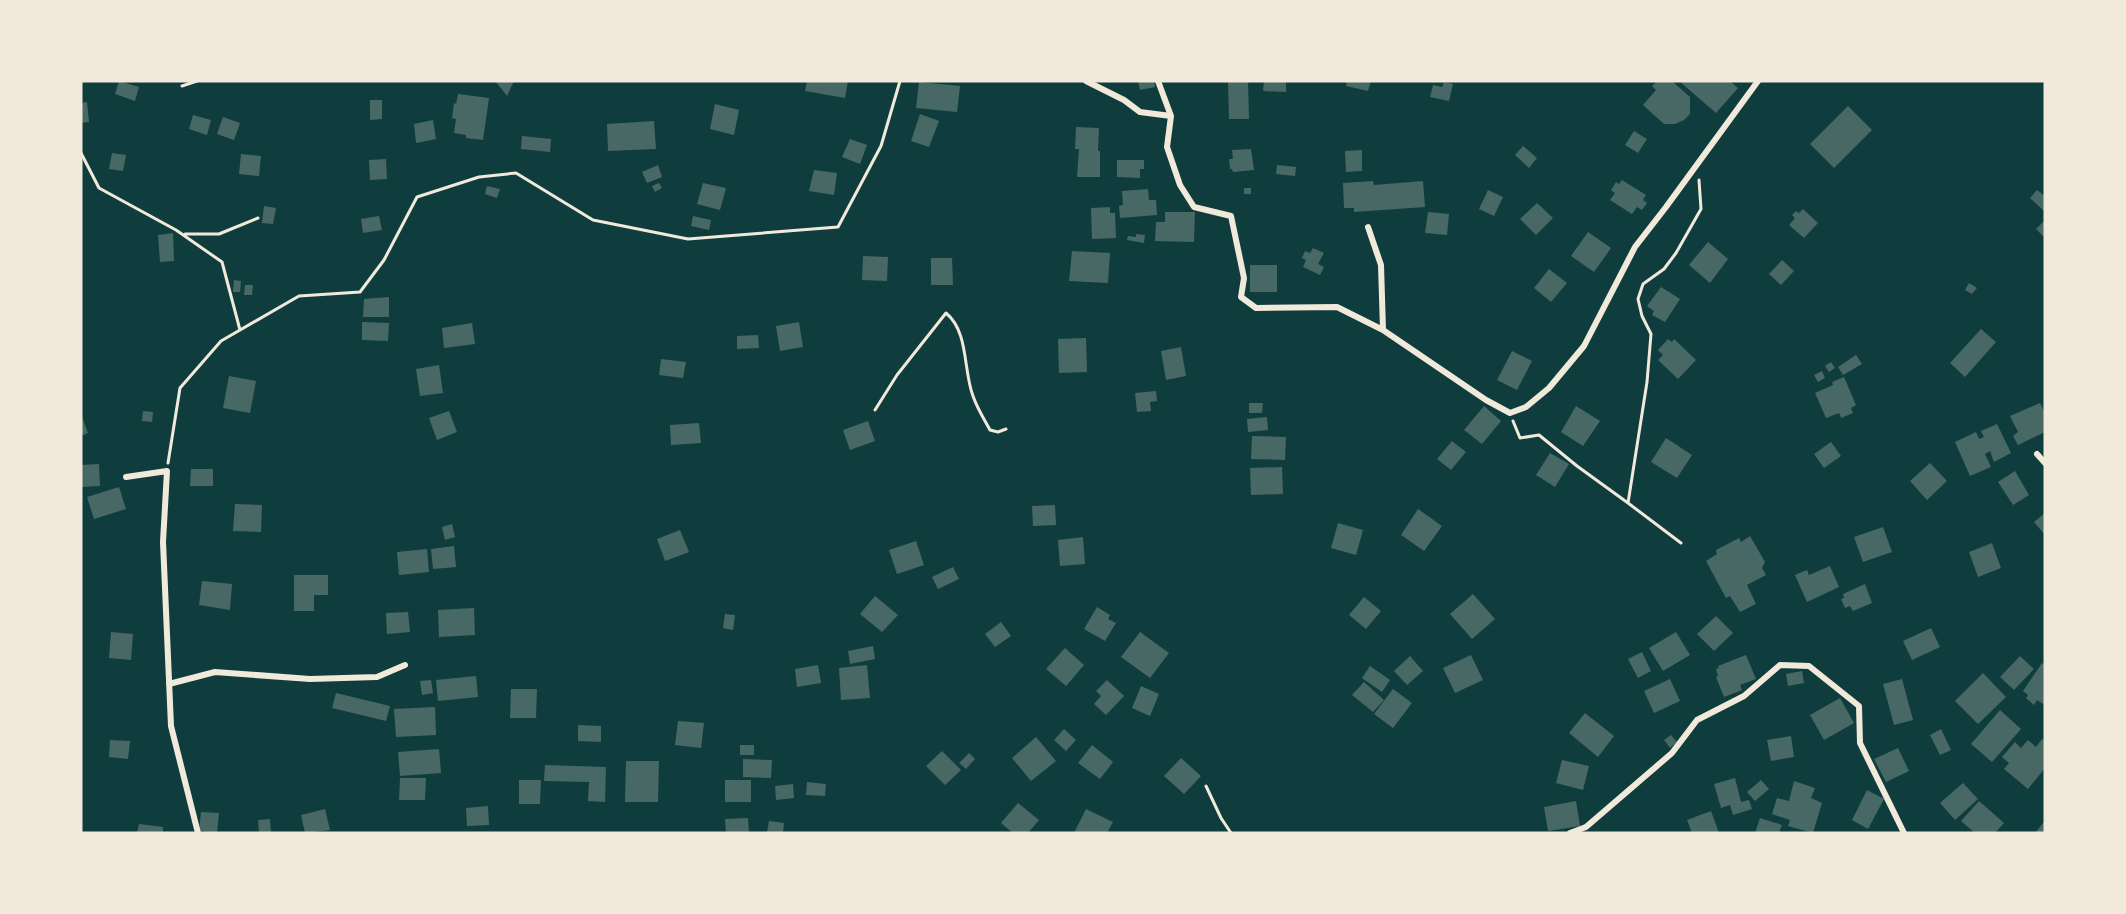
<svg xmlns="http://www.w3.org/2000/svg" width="2126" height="914" font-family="'Asap Condensed',sans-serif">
<rect width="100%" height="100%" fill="#0f3d3e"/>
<!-- building -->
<path fill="#486865" d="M119 81 139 87 135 101 115 94Z
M496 81H514L507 96 496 82Z
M807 81H848L845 98 805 91Z
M1138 81H1154L1155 87 1140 90Z
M1228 81H1248L1249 119H1229Z
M1264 81H1286V92L1263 91Z
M1347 81H1371L1368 91 1346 86Z
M1657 81H1672L1690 97V114L1684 120 1675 124H1664L1643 105 1656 90 1652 86Z
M1679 81H1730L1738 88 1716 113Z
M919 82 960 86 957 112 916 108Z
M1444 82 1453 84 1449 101 1430 97 1433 85 1442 87Z
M458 94 489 98 483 140 466 138V135L454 133 456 119 452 118 454 103 456 104Z
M370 100H382V119L370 120Z
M87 102 89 122 81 123V103Z
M715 104 739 110 734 135 710 129Z
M1848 106 1872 130 1834 168 1810 144Z
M920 114 939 121 929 147 911 141Z
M193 115 211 120 207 135 189 129Z
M223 117 240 123 234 140 217 134Z
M433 120 436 139 416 143 414 124Z
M654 121 656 149 608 151 607 124Z
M1076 127 1099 128 1098 151H1100V177H1077L1079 149H1075Z
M1634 131 1647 139 1638 153 1625 145Z
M522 136 551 139 550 152 521 149Z
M850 139 867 145 860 164 842 157Z
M1523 146 1537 158 1529 168 1515 155Z
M1251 149 1254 170 1233 172 1232 169H1230L1229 159H1233L1232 150Z
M1362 150V171L1346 172 1345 151Z
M112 153 126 155 123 171 109 169Z
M241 154 261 156 259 176 239 174Z
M386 159 387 179 370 180 369 160Z
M1117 160H1144V169H1140V178L1117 177Z
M658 165 662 177 647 183 642 172Z
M1277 165 1296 167 1295 176 1276 174Z
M814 170 837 173 834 195 809 191Z
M1622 180 1646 195 1643 200 1647 203 1642 210 1637 207 1632 214 1610 200 1615 193 1611 190 1616 182 1619 184Z
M1373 181 1374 185 1423 181 1425 207 1354 212V208H1344L1343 183Z
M659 183 662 188 655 192 652 186Z
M703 183 726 188 720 210 697 204Z
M487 186 500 189 497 198 485 194Z
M1244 188H1251V194H1244Z
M1148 189 1149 200H1156L1157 215 1120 218 1119 206 1123 205 1122 191Z
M1488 190 1503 197 1494 216 1479 209Z
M2037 190 2045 196V212L2030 198Z
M1537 203 1553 218 1536 235 1520 219Z
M264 206 276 208 273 224 262 223Z
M1110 207V213H1115L1116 238 1092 239 1091 208Z
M1803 209 1818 223 1804 238 1789 225 1795 218 1792 215 1796 211 1799 213Z
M1165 212H1195L1194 242 1155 241 1156 222H1165Z
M1428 212 1449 214 1447 235 1425 233Z
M379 216 382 230 363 233 361 219Z
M693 216 711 220 709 230 691 226Z
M2045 220V238L2036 229Z
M1588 232 1611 248 1594 272 1571 256Z
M173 233 174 261 160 262 158 235Z
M1136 234 1145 235 1144 243 1127 240 1128 236 1136 237Z
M1708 242 1728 259 1710 283 1689 265Z
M1313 248 1324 253 1318 264 1324 267 1320 275 1303 267 1306 260 1302 258 1305 251 1310 253Z
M1072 251 1110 253 1108 283 1069 281Z
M863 256 888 257 887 281 862 280Z
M931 258H952L953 285H931Z
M1782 260 1794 271 1781 285 1769 274Z
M1250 265H1277V292H1250Z
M1549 269 1567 283 1551 302 1534 288Z
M234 280 241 281 240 292H233Z
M1969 283 1977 288 1972 294 1965 290Z
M245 285H253L252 295H244Z
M1661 287 1680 299 1665 322 1652 315 1654 311 1647 306Z
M389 297V317H363L364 299Z
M362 322 389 323 388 341 362 340Z
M799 322 803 347 780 351 776 326Z
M472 323 475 344 444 348 442 328Z
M1981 329 1996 342 1965 377 1950 363Z
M758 335 759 348 737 349V336Z
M1086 338 1087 372 1059 373 1058 339Z
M1668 339 1672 342 1674 339 1696 360 1678 379 1658 360 1663 355 1658 350Z
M1181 347 1186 376 1166 380 1161 351Z
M1512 351 1532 361 1517 390 1497 380Z
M1856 355 1862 364 1843 375 1838 367Z
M661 359 686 362 683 378 659 375Z
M1831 362 1835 368 1829 372 1825 366Z
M439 365 443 393 420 396 416 369Z
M1822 371 1825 378 1818 382 1814 375Z
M229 376 256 381 250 413 223 408Z
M1844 377 1856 405 1851 408 1853 413 1841 418 1839 413 1826 418 1815 393 1833 385 1832 382Z
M1156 391 1157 401 1150 402 1151 411 1137 412 1135 393Z
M1249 403H1263L1262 413H1249Z
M2040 403 2045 413V432L2018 445 2013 436 2018 432 2010 416Z
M1484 406 1501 421 1482 444 1464 430Z
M1576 406 1600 421 1583 446 1561 432Z
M143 411 153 412 152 422 142 421Z
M449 411 457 432 437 440 429 418Z
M81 414 88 433 81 436Z
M1267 417 1268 430 1248 432 1247 419Z
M868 421 875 441 850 450 843 430Z
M699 423 701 443 671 445 670 425Z
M1997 424 2011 453 1994 462 1990 451 1985 454 1991 467 1970 476 1955 442 1976 432 1979 439 1984 437 1981 431Z
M1252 436 1286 437 1285 460 1251 459Z
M1666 438 1692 455 1677 478 1651 462Z
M1452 441 1466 452 1451 470 1437 459Z
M1831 442 1841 456 1824 468 1814 454Z
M1550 453 1569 464 1555 487 1536 475Z
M1930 463 1947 481 1927 500 1910 481Z
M99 464 100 486 81 487V465Z
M1282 467 1283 494 1251 495 1250 468Z
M191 469H213V486H190Z
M2015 471 2029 495 2013 505 1998 482Z
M119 487 126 509 94 519 87 497Z
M235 504 262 505 261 532 233 531Z
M1055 505 1056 525 1033 526 1032 506Z
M1418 509 1442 526 1424 551 1401 535Z
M2045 513V535L2034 522Z
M1338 523 1363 530 1356 555 1331 548Z
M452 524 455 537 445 540 442 527Z
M1883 527 1892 552 1863 562 1854 537Z
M680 530 689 552 665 561 657 539Z
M1750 536 1765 562 1762 568 1766 575 1747 585 1756 604 1740 612 1730 596 1726 598 1706 561 1717 554 1716 550 1739 538 1741 542Z
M1083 537 1085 564 1060 566 1058 540Z
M916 541 924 565 897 574 889 550Z
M1992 543 2001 568 1978 577 1969 552Z
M454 546 456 567 433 569 431 549Z
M427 549 429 572 399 575 397 552Z
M1830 566 1839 587 1807 602 1795 575 1807 570 1809 575Z
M953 567 959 579 938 589 932 577Z
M294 575H328V595H314V611H294Z
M202 581 232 584 230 610 199 605Z
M1865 584 1872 603 1853 611 1850 606 1845 608 1841 599 1844 598 1843 594Z
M1473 594 1495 619 1472 639 1450 614Z
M875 596 898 615 882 632 860 614Z
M1364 597 1381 611 1366 629 1349 615Z
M1097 607 1110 615 1108 619 1116 623 1105 641 1084 629Z
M474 608 475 635 439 637 438 610Z
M408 612 410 632 387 634 386 613Z
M725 614 735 615 733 630 723 628Z
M1716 616 1733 633 1714 651 1697 634Z
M1001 622 1011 636 995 647 985 634Z
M1931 628 1940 647 1912 660 1903 641Z
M111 632 133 634 131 660 109 658Z
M1140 632 1169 653 1150 678 1121 657Z
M1676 632 1690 655 1663 671 1649 648Z
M873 646 875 659 850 664 848 651Z
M1065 648 1084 665 1066 686 1046 669Z
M1642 652 1651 671 1638 678 1628 659Z
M1471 655 1483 680 1455 693 1443 668Z
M1746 655 1756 679 1740 685 1742 690 1724 697 1716 677 1718 676 1716 669 1719 668 1718 666Z
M1410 656 1423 671 1407 685 1394 671Z
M2020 656 2034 669 2014 690 2000 677Z
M2042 663 2045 665V705L2037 700 2034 705 2026 698 2028 695 2023 691Z
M818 665 821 683 797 687 795 669Z
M867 665 870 698 841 700 839 668Z
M1370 666 1390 680 1382 692 1362 678Z
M1802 671 1804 683 1788 686 1786 674Z
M1983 673 2006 697 1978 724 1955 701Z
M476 676 478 697 438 701 436 680Z
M1670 679 1680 701 1654 713 1644 691Z
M1902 679 1913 720 1894 725 1883 684Z
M431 680 433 693 422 695 420 681Z
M1107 680 1124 696 1106 715 1094 704 1101 696 1096 691Z
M1364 682 1384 700 1373 712 1352 695Z
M1141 686 1159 694 1150 716 1132 708Z
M511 689H537L536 718H510Z
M1393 689 1412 703 1393 728 1374 714Z
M336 693 390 706 386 721 332 708Z
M1840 698 1854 723 1824 740 1810 715Z
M435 707 436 735 396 737 394 709Z
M2000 710 2021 729 1992 762 1971 744Z
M1585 713 1614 736 1598 757 1569 733Z
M678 721 704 723 701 748 675 745Z
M578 725 601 726V742L578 741Z
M1064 729 1076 740 1066 751 1054 740Z
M1941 729 1951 750 1940 755 1930 735Z
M1671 735 1677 742 1670 748 1664 740Z
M1791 736 1794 757 1771 761 1767 740Z
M1036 737 1056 761 1031 781 1012 758Z
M2042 739 2045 741V768L2028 789 2004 769 2009 763 2002 757 2015 742 2021 748 2028 740 2036 747Z
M110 740 130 741 128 759 109 757Z
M740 745H754V755H740Z
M1092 745 1113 762 1100 779 1078 763Z
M1898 748 1909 771 1886 782 1874 759Z
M439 749 441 773 400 776 398 752Z
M942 751 961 770 945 785 926 766Z
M969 753 975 759 966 769 959 763Z
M1181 758 1201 776 1184 794 1164 776Z
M743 759 772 760 771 778 743 777Z
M1562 760 1589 766 1583 790 1556 783Z
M626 761H659L658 802H625Z
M545 765 606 767 605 802 588 801 589 782 544 781Z
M400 778H426L425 800H399Z
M1735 778 1741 802 1749 800 1752 809 1733 815 1730 805 1721 808 1714 784Z
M519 780H541L540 804H519Z
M725 780H751V802H725Z
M1761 780 1769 789 1755 801 1747 792Z
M1794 781 1815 788 1811 798 1822 803 1813 833 1788 826 1790 820 1772 814 1777 798 1789 801Z
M807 782 826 784 825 796 806 795Z
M1963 783 1978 799 1955 820 1940 803Z
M793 784 794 798 776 800 775 786Z
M1867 790 1884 799 1868 829 1852 820Z
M1576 801 1580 826 1548 831 1544 807Z
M1979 801 2004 823 1995 833H1975L1961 821Z
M1018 803 1039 820 1028 833H1013L1001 823Z
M488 806 489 825 467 826 466 808Z
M325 809 330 830 305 833 301 815Z
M1086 809 1113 822 1107 833H1074Z
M1711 811 1719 833H1692L1687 820Z
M201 812 219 813 217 833 199 831Z
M748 818 749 833H726L725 819Z
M1760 818 1782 825 1779 833H1755Z
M270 819 271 833H259L258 820Z
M769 821 784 823 783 833 767 832Z
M2043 823H2045V833H2035Z
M139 824 163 827V833H137Z"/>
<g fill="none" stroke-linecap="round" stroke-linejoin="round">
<!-- path -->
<path stroke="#f1e9da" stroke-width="3" d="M182 86 197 81
M81 153 99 188 176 230 222 262 240 330
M185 234H219L258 218
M875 410 897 375 946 313C969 332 963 370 973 396 977 408 984 419 990 430L998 432 1006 429
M1513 421 1520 438 1539 435 1577 466 1628 503
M168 463 180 388 221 341 299 296 360 292 384 260 417 197 479 177 516 173 593 220 688 239 838 227 881 146 900 81
M1681 543 1628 503 1647 382 1651 334 1642 316 1638 299 1643 284 1664 269 1676 253 1701 209 1699 180
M1206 786 1221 818 1231 833"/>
<!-- minor -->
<path stroke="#f1e9da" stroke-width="6" d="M1086 81 1124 100 1140 112 1171 116
M1158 81 1171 116 1167 147 1180 185 1194 207 1231 216 1244 278 1241 297 1256 308 1337 307 1383 330 1486 400 1510 413 1526 407 1549 388 1584 346 1635 247 1666 207 1758 81
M1368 227 1381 265 1383 330
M2037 454 2045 463
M126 477 167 471 163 542 171 726 198 833
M169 684 215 672 310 679 377 677 405 665
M1570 833 1586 827 1672 753 1697 720 1744 696 1780 665 1809 666 1859 706 1860 743 1904 833"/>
</g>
<!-- border -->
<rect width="2126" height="914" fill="none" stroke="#f1e9da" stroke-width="165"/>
</svg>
